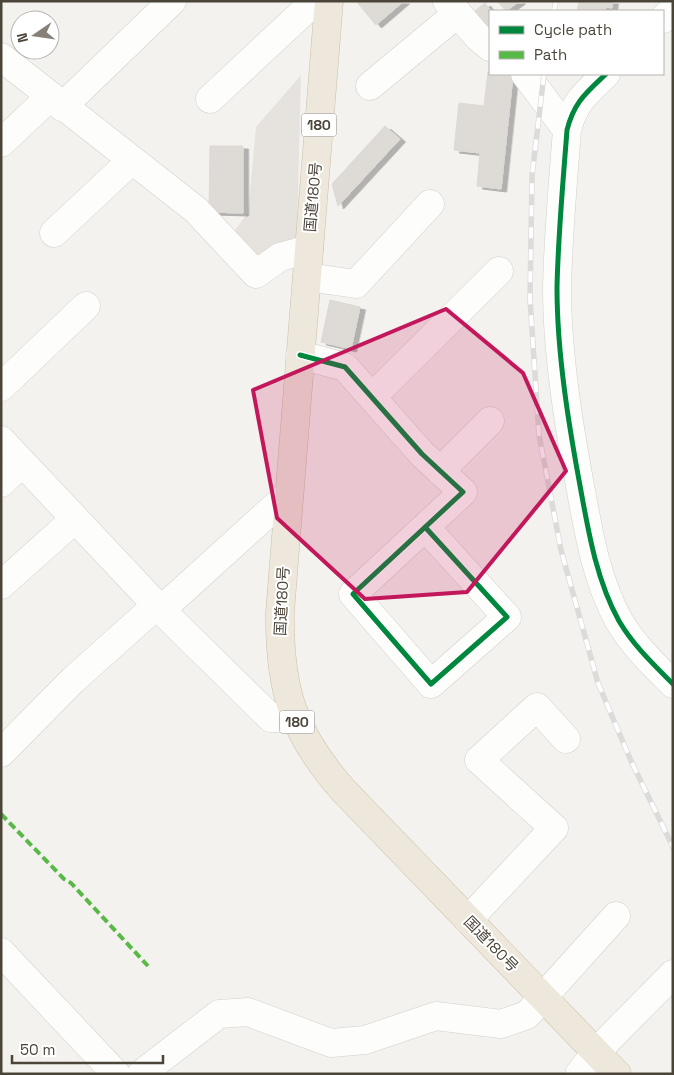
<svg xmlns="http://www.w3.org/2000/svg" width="674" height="1075" font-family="'Space Grotesk','Noto Sans JP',sans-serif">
<defs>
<filter id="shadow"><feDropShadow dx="5.5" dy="3" stdDeviation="0" flood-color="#0004"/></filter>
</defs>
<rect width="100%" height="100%" fill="#f4f2ee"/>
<!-- parking -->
<path fill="#e6e3df" d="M301 75 297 237 250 260 231 235 248 213 256 127Z"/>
<!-- building -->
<path fill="#dedbd6" stroke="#dcd9d4" filter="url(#shadow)" d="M356 1H404L376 25Z
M497 1H520L506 11Z
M579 1H613L612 8 606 7 605 11H577Z
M485 3 491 11 490 26 483 32 470 15Z
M488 72 513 75 501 189 477 186 480 153 454 150 459 103 484 106Z
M385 126 400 139 338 206 332 184Z
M210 146H243V213L209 212Z
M330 300 360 307 351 349 321 342Z"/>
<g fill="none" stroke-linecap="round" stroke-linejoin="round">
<!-- minor casing -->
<g stroke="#d2d0cb" stroke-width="29">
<path id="minor" d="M447 1 478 37 490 47
M663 19 673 10
M1 57 196 210 256 274 280 257 309 249
M525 74 567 130
M606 74C586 93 574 102 567 130 563 183 558 236 557 288 557 354 569 427 581 491 589 535 597 581 619 621 633 645 653 664 673 684
M370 86 458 13
M210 99 315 1
M62 107 172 1
M1 143 51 96
M54 233 132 160
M307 277 356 284 430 204
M300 355 345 367 422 454 463 492 353 594 431 684 507 617 425 527
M1 387 86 306
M372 397 499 271
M1 440 161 610 271 718 295 719
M440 471 490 421
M1 483 22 463
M1 585 75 519
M161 610 289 494
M1 753 73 680 157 605
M468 920 554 828 479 760 537 707 566 739
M1 952 116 1074
M141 1074 219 1014 248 1012 331 1043 365 1040 436 1016 501 1024 527 1015 616 916
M579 1074 596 1052 673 974"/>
</g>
<!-- highway casing -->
<g stroke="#ccbfa9" stroke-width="29">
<path id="highway" d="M329 1 280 612C279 688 292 732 343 790L617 1074"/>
</g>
<!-- minor -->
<use href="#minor" stroke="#fdfdfc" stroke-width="28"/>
<!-- highway -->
<use href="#highway" stroke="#ede8db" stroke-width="28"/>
<!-- rail casing -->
<g stroke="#dbdbda" stroke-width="5.5">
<path id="rail" d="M554 11 556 1
M544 74 532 176 530 299 539 435 561 550 598 683 631 761 673 847"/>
</g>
<!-- rail -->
<use href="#rail" stroke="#fff" stroke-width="4" stroke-dasharray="11" stroke-linecap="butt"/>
<!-- quiet -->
<path stroke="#58b947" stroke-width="4" stroke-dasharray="8 4" stroke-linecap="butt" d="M1 814 64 879 71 883 148 966"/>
<!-- cycleway casing -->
<g stroke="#fff" stroke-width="8">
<path id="cycleway" d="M606 74C586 93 574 102 567 130 563 183 558 236 557 288 557 354 569 427 581 491 589 535 597 581 619 621 633 645 653 664 673 684
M300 355 345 367 422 454 463 492 353 594 431 684 507 617 425 527"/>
</g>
<!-- cycleway -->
<use href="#cycleway" stroke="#00873e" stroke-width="5"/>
</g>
<!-- marked area -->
<path fill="#c2185b" fill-opacity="0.2" stroke="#c2185b" stroke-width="4" stroke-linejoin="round" d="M446 309 523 373 566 471 467 592 365 599 277 518 253 390Z"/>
<g text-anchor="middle" stroke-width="4" stroke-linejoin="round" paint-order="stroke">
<!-- shield labels -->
<g fill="#fff" stroke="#817c74" stroke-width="1">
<rect x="301.5" y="113.5" width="35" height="23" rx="4"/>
<rect x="279.5" y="710.5" width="35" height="23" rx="4"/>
</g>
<g font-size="14" font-weight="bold" fill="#4b4439">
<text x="319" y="130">180</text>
<text x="297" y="727">180</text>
</g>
<!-- street labels -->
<g font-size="15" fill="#4b4439" stroke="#fff">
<text transform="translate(313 197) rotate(-85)" y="5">国道180号</text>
<text transform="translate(282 601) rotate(-87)" y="5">国道180号</text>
<text transform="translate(491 944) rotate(46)" y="5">国道180号</text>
</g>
</g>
<!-- border -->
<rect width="674" height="1075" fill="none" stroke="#4b4439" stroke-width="5"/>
<!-- legend -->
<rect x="489" y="10" width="175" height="65" fill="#ffffff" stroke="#b7b4b0"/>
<rect x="499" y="26" width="25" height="8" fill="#00873e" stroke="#b7b4b0"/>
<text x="534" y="35" font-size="15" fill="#4b4439">Cycle path</text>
<rect x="499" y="51" width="25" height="8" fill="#58b947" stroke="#b7b4b0"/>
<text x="534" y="60" font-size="15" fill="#4b4439">Path</text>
<!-- north arrow -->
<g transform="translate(35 35) rotate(257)"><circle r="24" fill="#ffffff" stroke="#b7b4b0"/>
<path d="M0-4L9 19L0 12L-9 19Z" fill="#868178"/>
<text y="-8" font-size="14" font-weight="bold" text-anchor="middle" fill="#4b4439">N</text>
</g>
<!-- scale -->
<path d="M12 1055v8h151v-8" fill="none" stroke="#4b4439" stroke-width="2.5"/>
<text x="20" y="1055" font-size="15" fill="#4b4439" stroke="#ffffff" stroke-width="4" paint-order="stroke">50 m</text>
</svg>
